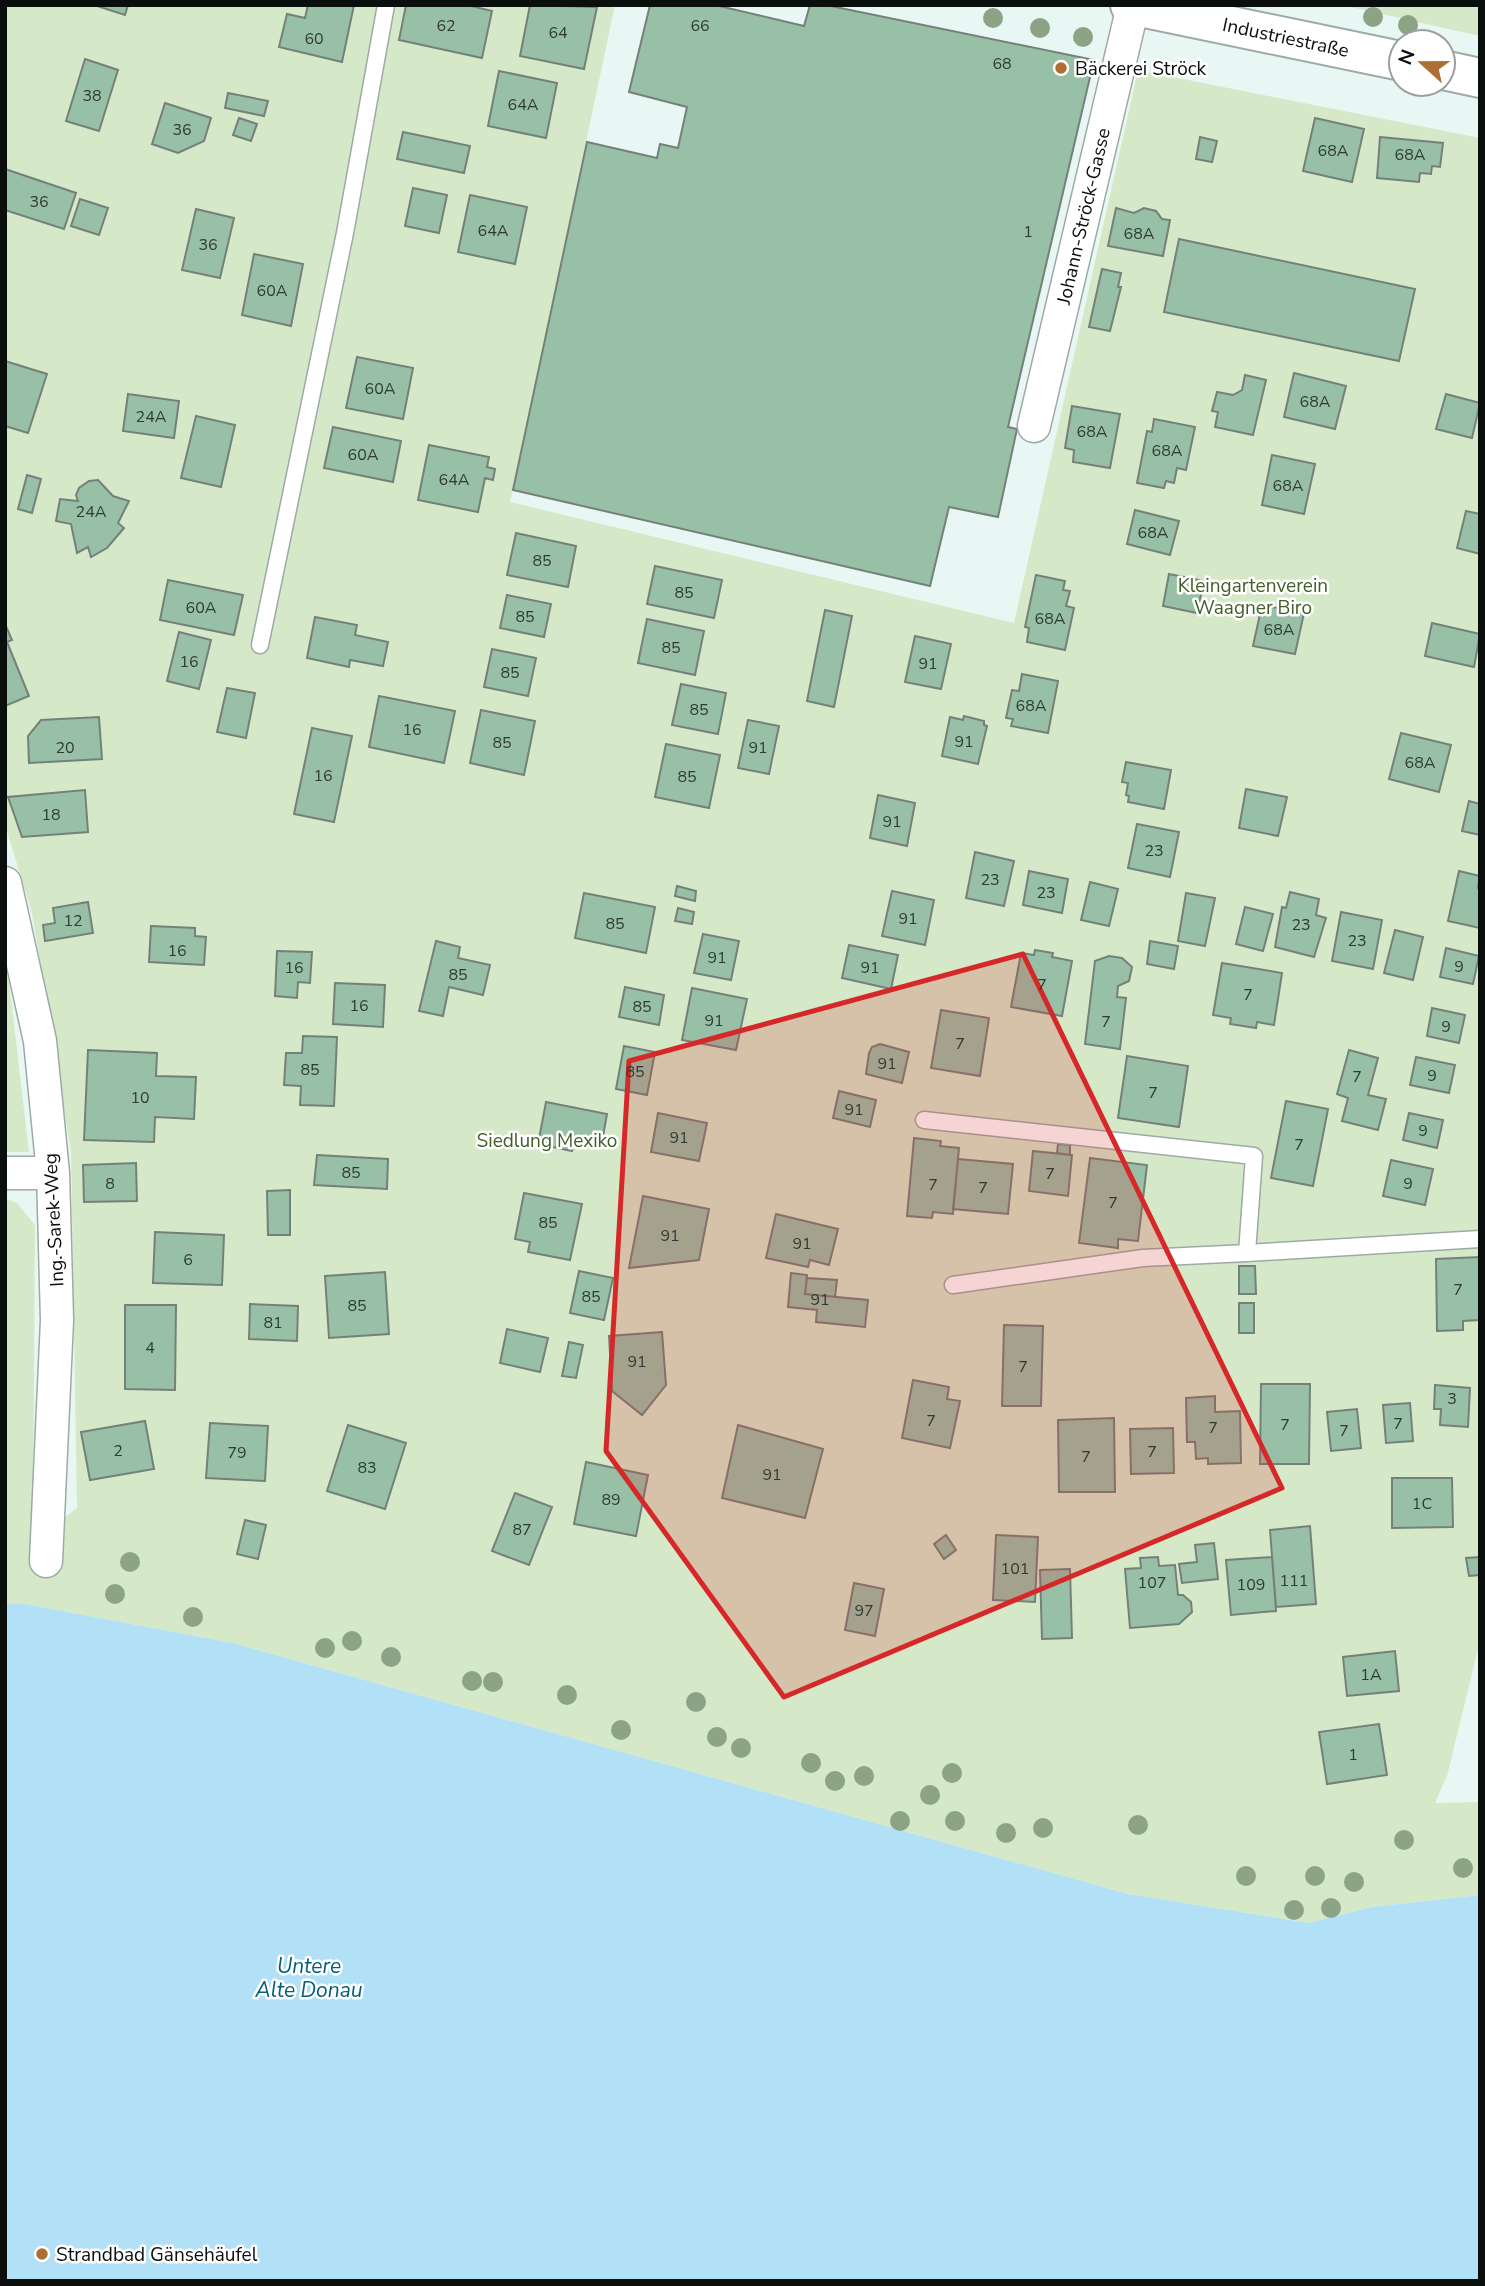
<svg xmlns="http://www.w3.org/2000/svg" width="1485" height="2286" font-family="'Nunito Sans',sans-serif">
<rect width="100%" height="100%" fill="#e9f7f4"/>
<!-- green -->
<path fill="#d5e9c8" d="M5 5H615L510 502 1014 623 1138 70 1480 138V1641L1447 1776 1435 1803 1480 1802V1895L1372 1907 1309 1923 1128 1894 233 1643 25 1604H5V1198L17 1203 35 1225 33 1541 77 1508 71 1152 32 913 5 825Z
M1341 5H1480V36Z
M5 969 9 981 29 1152H5Z"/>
<!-- water -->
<path fill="#b2e0f6" d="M5 1604H25L233 1643 1128 1894 1309 1923 1372 1907 1480 1895V2281H5Z"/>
<!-- building -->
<path fill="#98c0a6" stroke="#76807a" stroke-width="2" d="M94 5H128L125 15Z
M308 5H354L342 62 279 47 287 14 305 18Z
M406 5H467L492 11 482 58 399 40Z
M530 5 597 7 584 69 520 56Z
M650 5H715L804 26 810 5H826L1094 60 1008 427 1017 429 998 517 949 507 930 586 513 490 587 142 657 158 660 144 678 148 687 107 629 92Z
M85 59 118 70 99 131 66 121Z
M499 71 557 83 546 138 488 126Z
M228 93 268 101 264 116 225 108Z
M165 103 211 118 204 141 178 153 152 144Z
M239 118 257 124 251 141 233 135Z
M1315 118 1364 129 1352 182 1303 171Z
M403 132 470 146 464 173 397 159Z
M1200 137 1217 141 1212 162 1196 159Z
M1380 137 1443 143 1440 167 1432 166 1431 174 1420 173 1419 182 1377 178Z
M5 169 76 193 64 229 5 210Z
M413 188 447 195 439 233 405 226Z
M470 195 527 207 515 264 458 252Z
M80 199 108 208 99 235 71 226Z
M1116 208 1134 213 1144 208 1156 211 1162 219 1170 220 1163 256 1108 246Z
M196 209 234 218 220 278 182 270Z
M1179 239 1415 289 1399 361 1164 312Z
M254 254 303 264 291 326 242 315Z
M1102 269 1121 273 1118 287H1121L1110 331 1089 327Z
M357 357 413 368 403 419 346 408Z
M5 361 47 374 28 433 5 426Z
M1294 373 1346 386 1335 429 1284 417Z
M1245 375 1266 380 1253 435 1215 427 1218 412 1212 411 1217 392 1233 395 1242 390Z
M128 394 179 401 174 438 123 431Z
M1446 394 1480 403 1472 438 1436 429Z
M1072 406 1120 414 1110 468 1073 462 1074 450 1065 448Z
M196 416 235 425 221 487 181 478Z
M1154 419 1195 427 1186 470 1177 468 1174 483 1166 481 1164 488 1137 483 1147 431 1152 432Z
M333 427 401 441 393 482 324 468Z
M429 445 489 457 487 467 495 469 493 480 485 478 478 512 418 500Z
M1272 455 1315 464 1304 514 1262 505Z
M27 475 41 479 32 513 18 509Z
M98 480 113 496 129 501 118 523 124 528 107 548 91 557 88 547 77 553 71 524 56 521 60 499 78 501 76 495 79 488 89 481Z
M1135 510 1179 521 1170 555 1127 544Z
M1466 511 1480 514V554L1457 548Z
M516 533 576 546 568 587 507 575Z
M655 566 722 580 714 618 647 604Z
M1169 574 1204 581 1197 613 1163 606Z
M1036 575 1065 581 1063 590 1070 591 1066 606 1074 608 1065 650 1027 642 1029 628 1025 627Z
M168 580 243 595 234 635 160 620Z
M507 595 551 604 544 637 500 628Z
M1262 605 1304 613 1295 654 1253 646Z
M825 610 852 616 834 707 807 701Z
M315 617 357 625 355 635 388 642 383 666 350 660 349 667 307 658Z
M647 619 704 631 695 675 638 663Z
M1432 623 1480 634 1474 667 1425 656Z
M5 624 12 640 7 642 29 696 5 706Z
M179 632 211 640 199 689 167 681Z
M915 636 951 644 941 689 905 682Z
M492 649 536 658 528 696 484 687Z
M1022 674 1058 681 1048 733 1011 726 1013 719 1006 718 1012 690 1019 691Z
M681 684 726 693 718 734 672 725Z
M227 688 255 693 246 738 217 732Z
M379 696 455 711 444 763 369 747Z
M481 710 535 721 524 775 470 763Z
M964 716 984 721V725L987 726 978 764 942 756 950 717 963 720Z
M99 717 102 759 29 763 28 736 41 720Z
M748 720 779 726 769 774 738 768Z
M312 728 352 736 334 822 294 814Z
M1401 733 1451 745 1439 792 1389 779Z
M666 744 720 755 709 808 655 797Z
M1126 762 1171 770 1164 809 1128 802 1129 796 1126 795 1128 783 1122 782Z
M1246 789 1287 797 1278 836 1239 828Z
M85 790 88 832 22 837 8 797Z
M878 795 915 803 907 846 870 838Z
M1469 801 1480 804V835L1462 831Z
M1137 824 1179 832 1170 877 1128 868Z
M975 852 1014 861 1004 906 966 898Z
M1029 871 1068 879 1062 913 1023 905Z
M1459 871 1480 876 1478 888 1480 889V928L1448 921Z
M1090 882 1118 889 1109 926 1081 920Z
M677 886 696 891 695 901 675 896Z
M892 891 934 900 925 945 882 936Z
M1290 892 1319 899 1316 915 1326 918 1314 957 1275 947 1282 907 1286 908Z
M584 893 655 907 646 953 575 938Z
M1186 893 1215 898 1205 946 1178 941Z
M88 902 93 933 45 941 43 925 55 923 53 908Z
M1245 907 1273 914 1263 951 1236 944Z
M678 908 694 912 692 924 675 921Z
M1341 912 1382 920 1373 969 1332 961Z
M151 926 195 928V936L206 937 204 965 149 962Z
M1395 930 1423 937 1413 980 1384 973Z
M703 934 739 941 731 980 694 973Z
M436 941 460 947 458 958 490 965 483 995 449 987 443 1016 419 1011Z
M1150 941 1178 946 1174 969 1147 964Z
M849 945 898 955 891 989 842 978Z
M1446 948 1479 956 1473 984 1440 977Z
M1035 950 1053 953 1052 957 1072 961 1062 1016 1011 1007 1021 953 1034 955Z
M277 951 312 952 310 983 298 982 297 998 275 996Z
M1109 956 1122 958 1132 967 1129 981 1118 986 1117 997 1126 998 1120 1049 1085 1044 1095 961Z
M1222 963 1282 973 1274 1025 1257 1022 1256 1028 1230 1024 1231 1018 1213 1015Z
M335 983 385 985 383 1027 333 1024Z
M625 987 664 995 659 1025 619 1017Z
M692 988 747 999 736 1050 682 1040Z
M1432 1008 1465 1015 1459 1043 1427 1036Z
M941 1010 989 1018 980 1076 931 1068Z
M303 1036 337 1037 334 1106 300 1105 301 1086 284 1085 286 1053H302Z
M880 1044 909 1052 902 1083 866 1074 869 1053 872 1047Z
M624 1046 655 1052 647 1095 616 1089Z
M88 1050 157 1053 156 1076 196 1077 194 1119 155 1117 154 1142 84 1140Z
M1349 1050 1378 1058 1368 1095 1386 1099 1378 1130 1342 1121 1348 1098 1337 1094Z
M1127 1056 1188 1066 1179 1127 1118 1118Z
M1416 1057 1455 1065 1449 1093 1410 1085Z
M839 1091 876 1100 870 1127 833 1118Z
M1286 1101 1328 1109 1313 1186 1271 1178Z
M546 1102 607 1114 602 1142 575 1137 572 1151 538 1144Z
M658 1113 707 1123 699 1161 651 1152Z
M1409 1113 1443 1120 1437 1148 1403 1140Z
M914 1138 941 1141 940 1146 959 1148 953 1214 933 1212 932 1218 907 1216Z
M1058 1144 1070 1145V1155L1057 1153Z
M1033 1151 1072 1155 1068 1196 1029 1191Z
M317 1155 388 1159 387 1189 314 1185Z
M1090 1158 1147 1165 1138 1241 1118 1239V1248L1079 1243Z
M958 1159 1013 1164 1008 1214 953 1209Z
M1391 1160 1433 1169 1425 1205 1383 1196Z
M136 1163 137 1201 84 1202 83 1165Z
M290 1190V1235H268L267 1191Z
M524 1193 582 1204 570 1260 528 1252 530 1242 515 1239Z
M643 1196 709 1209 699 1260 629 1268Z
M776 1214 838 1229 829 1265 810 1260 808 1267 766 1258Z
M155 1232 224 1235 222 1285 153 1283Z
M1480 1257V1320L1463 1321V1330L1437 1331 1436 1259Z
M1239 1266H1255L1256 1294H1239Z
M579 1271 613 1278 604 1320 570 1313Z
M385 1272 389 1334 329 1338 325 1276Z
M791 1273 807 1275 805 1294 868 1300 865 1327 816 1322 817 1310 788 1307Z
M807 1278 837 1280 835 1297 805 1294Z
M1239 1303H1254V1333H1239Z
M250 1304 298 1306 297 1341 249 1339Z
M125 1305H176L175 1390 125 1389Z
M1004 1325 1043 1326 1041 1406H1002Z
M507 1329 548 1338 540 1372 500 1363Z
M662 1332 666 1385 642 1415 612 1391 609 1336Z
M569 1342 583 1345 576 1378 562 1376Z
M913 1380 949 1387 947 1399 960 1401 950 1448 902 1438Z
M1261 1384H1310L1309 1464H1260Z
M1435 1385 1470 1388 1468 1427 1440 1425 1441 1409H1434Z
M1215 1396V1412L1240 1411 1241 1463 1208 1464V1458L1196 1459 1195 1442H1187L1186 1398Z
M1410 1403 1413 1441 1386 1443 1383 1405Z
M1357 1409 1361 1448 1331 1451 1327 1412Z
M1114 1418 1115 1492H1059L1058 1420Z
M145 1421 154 1469 90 1480 81 1432Z
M210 1423 268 1426 265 1481 206 1478Z
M348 1425 406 1443 385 1509 327 1491Z
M738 1425 823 1449 805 1518 722 1498Z
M1173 1428 1174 1473 1131 1474 1130 1429Z
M586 1462 648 1475 636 1536 574 1524Z
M1392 1478H1452L1453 1527 1392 1528Z
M515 1493 552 1507 529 1565 492 1551Z
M245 1520 266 1525 258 1559 237 1554Z
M1310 1526 1316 1604 1276 1607 1270 1530Z
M946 1535 956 1550 944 1559 934 1544Z
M996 1535 1038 1537 1035 1602 993 1600Z
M1214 1543 1218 1579 1182 1583 1179 1564 1197 1562 1195 1545Z
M1158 1557 1159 1566 1175 1565 1178 1595H1183L1191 1602 1192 1612 1179 1624 1130 1628 1125 1569 1141 1568 1140 1558Z
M1272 1557 1276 1611 1231 1615 1226 1560Z
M1480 1557V1575L1469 1576 1466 1558Z
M1070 1569 1072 1638 1042 1639 1040 1570Z
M854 1583 884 1589 875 1636 845 1630Z
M1395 1651 1399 1691 1347 1696 1343 1657Z
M1379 1724 1387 1775 1327 1784 1319 1732Z"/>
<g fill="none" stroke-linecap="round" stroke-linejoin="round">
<!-- lane casing -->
<g stroke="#9daaa7" stroke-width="19">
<path id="lane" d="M260 645 345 233 386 5
M924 1120 1254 1156 1247 1253 1480 1239
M953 1285 1143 1258 1247 1253"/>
</g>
<!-- street casing -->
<g stroke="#9daaa7" stroke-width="35">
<path id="street" d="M1034 426 1133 6
M5 883 40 1041 53 1173 57 1320 46 1561
M5 1173H53"/>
</g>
<!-- secondary casing -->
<g stroke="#9daaa7" stroke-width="42">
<path id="secondary" d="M1130 5 1401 61
M1443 70 1480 78"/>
</g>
<!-- lane -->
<use href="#lane" stroke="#fff" stroke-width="16"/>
<!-- street -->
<use href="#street" stroke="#fff" stroke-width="32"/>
<!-- secondary -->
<use href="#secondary" stroke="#fff" stroke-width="38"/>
</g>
<!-- trees -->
<g fill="#8da385">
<circle cx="1373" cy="17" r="10"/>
<circle cx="993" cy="18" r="10"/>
<circle cx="1408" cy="25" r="10"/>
<circle cx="1040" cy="28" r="10"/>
<circle cx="1083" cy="37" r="10"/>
<circle cx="130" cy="1562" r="10"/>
<circle cx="115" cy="1594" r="10"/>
<circle cx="193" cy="1617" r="10"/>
<circle cx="352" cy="1641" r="10"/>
<circle cx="325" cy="1648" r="10"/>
<circle cx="391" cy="1657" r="10"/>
<circle cx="472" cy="1681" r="10"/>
<circle cx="493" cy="1682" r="10"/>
<circle cx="567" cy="1695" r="10"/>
<circle cx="696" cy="1702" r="10"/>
<circle cx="621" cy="1730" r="10"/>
<circle cx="717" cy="1737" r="10"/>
<circle cx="741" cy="1748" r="10"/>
<circle cx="811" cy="1763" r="10"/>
<circle cx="952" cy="1773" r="10"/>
<circle cx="864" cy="1776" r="10"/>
<circle cx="835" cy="1781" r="10"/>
<circle cx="930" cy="1795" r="10"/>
<circle cx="900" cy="1821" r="10"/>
<circle cx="955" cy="1821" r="10"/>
<circle cx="1138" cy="1825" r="10"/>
<circle cx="1043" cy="1828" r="10"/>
<circle cx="1006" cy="1833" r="10"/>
<circle cx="1404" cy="1840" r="10"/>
<circle cx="1463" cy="1868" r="10"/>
<circle cx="1246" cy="1876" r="10"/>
<circle cx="1315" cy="1876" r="10"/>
<circle cx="1354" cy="1882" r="10"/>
<circle cx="1331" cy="1908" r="10"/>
<circle cx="1294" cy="1910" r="10"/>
</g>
<!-- marked area -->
<path fill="#d62828" fill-opacity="0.2" stroke="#d62828" stroke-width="5" stroke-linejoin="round" d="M1023 954 1282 1488 784 1697 606 1451 629 1061Z"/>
<!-- markers -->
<g fill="#ad6f34" stroke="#fff" stroke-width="2.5">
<circle cx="1061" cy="68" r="7"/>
<circle cx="42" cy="2254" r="7"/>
</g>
<g text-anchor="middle" stroke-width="5" stroke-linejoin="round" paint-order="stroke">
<!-- number labels -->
<g font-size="16" fill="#2e3b34">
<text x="446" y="31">62</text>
<text x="700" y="31">66</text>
<text x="558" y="38">64</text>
<text x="314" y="44">60</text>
<text x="1002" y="69">68</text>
<text x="92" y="101">38</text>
<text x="523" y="110">64A</text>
<text x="182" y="135">36</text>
<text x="1333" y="156">68A</text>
<text x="1410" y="160">68A</text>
<text x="39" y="207">36</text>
<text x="493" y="236">64A</text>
<text x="1028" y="237">1</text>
<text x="1139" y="239">68A</text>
<text x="208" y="250">36</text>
<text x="272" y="296">60A</text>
<text x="380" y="394">60A</text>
<text x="1315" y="407">68A</text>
<text x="151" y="422">24A</text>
<text x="1092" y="437">68A</text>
<text x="1167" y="456">68A</text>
<text x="363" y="460">60A</text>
<text x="454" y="485">64A</text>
<text x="1288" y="491">68A</text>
<text x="91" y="517">24A</text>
<text x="1153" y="538">68A</text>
<text x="542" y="566">85</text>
<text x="684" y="598">85</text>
<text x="201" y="613">60A</text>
<text x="525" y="622">85</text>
<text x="1050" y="624">68A</text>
<text x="1279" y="635">68A</text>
<text x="671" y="653">85</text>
<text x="189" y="667">16</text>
<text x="928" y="669">91</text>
<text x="510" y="678">85</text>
<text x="1031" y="711">68A</text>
<text x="699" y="715">85</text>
<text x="412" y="735">16</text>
<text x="964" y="747">91</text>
<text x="502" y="748">85</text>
<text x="65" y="753">20</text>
<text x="758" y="753">91</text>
<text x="1420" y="768">68A</text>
<text x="323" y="781">16</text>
<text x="687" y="782">85</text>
<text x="51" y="820">18</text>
<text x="892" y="827">91</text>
<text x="1154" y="856">23</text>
<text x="990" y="885">23</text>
<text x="1046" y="898">23</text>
<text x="908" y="924">91</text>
<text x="73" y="926">12</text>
<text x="615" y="929">85</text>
<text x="1301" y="930">23</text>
<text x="1357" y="946">23</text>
<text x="177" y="956">16</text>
<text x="717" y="963">91</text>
<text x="1459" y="972">9</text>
<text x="294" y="973">16</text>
<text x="870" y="973">91</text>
<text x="458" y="980">85</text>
<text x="1042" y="990">7</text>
<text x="1248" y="1000">7</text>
<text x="359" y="1011">16</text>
<text x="642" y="1012">85</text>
<text x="714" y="1026">91</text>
<text x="1106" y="1027">7</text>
<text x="1446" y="1032">9</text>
<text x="960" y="1049">7</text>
<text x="887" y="1069">91</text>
<text x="310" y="1075">85</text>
<text x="635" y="1077">85</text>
<text x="1432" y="1081">9</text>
<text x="1357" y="1082">7</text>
<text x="1153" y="1098">7</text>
<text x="140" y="1103">10</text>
<text x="854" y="1115">91</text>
<text x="1423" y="1136">9</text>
<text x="679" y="1143">91</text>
<text x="1299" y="1150">7</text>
<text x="351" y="1178">85</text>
<text x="1050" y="1179">7</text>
<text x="110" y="1189">8</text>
<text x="1408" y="1189">9</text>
<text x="933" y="1190">7</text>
<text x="983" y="1193">7</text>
<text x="1113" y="1208">7</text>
<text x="548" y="1228">85</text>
<text x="670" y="1241">91</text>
<text x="802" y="1249">91</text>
<text x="188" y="1265">6</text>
<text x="1458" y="1295">7</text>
<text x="591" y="1302">85</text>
<text x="820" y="1305">91</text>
<text x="357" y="1311">85</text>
<text x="273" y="1328">81</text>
<text x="150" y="1353">4</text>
<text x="637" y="1367">91</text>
<text x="1023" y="1372">7</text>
<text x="1452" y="1404">3</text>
<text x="931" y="1426">7</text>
<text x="1398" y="1429">7</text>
<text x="1285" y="1430">7</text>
<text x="1213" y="1433">7</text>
<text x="1344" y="1436">7</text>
<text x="118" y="1456">2</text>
<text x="1152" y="1457">7</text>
<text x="237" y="1458">79</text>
<text x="1086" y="1462">7</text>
<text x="367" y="1473">83</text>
<text x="772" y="1480">91</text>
<text x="611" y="1505">89</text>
<text x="1422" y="1509">1C</text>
<text x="522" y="1535">87</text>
<text x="1015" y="1574">101</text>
<text x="1294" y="1586">111</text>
<text x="1152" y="1588">107</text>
<text x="1251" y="1590">109</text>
<text x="864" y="1616">97</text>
<text x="1371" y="1680">1A</text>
<text x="1353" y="1760">1</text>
</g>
<!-- street labels -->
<g font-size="19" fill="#0a0f0e" stroke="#fff">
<text transform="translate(1286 37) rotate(12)" y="7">Industriestraße</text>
<text transform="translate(1083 216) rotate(-77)" y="7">Johann-Ströck-Gasse</text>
<text transform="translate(53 1220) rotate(-93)" y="7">Ing.-Sarek-Weg</text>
</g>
<!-- poi labels -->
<g font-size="19" fill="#0a0f0e" stroke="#fff" text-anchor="start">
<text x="1075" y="75">Bäckerei Ströck</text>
<text x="56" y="2261">Strandbad Gänsehäufel</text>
</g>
<!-- park labels -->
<g font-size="19" fill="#425f2a" stroke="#fff">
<text x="1253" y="592">Kleingartenverein<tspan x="1253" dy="22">Waagner Biro</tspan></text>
<text x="547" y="1147">Siedlung Mexiko</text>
</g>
<!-- water labels -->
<g font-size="21" font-style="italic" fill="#045e7a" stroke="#fff">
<text x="309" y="1973">Untere<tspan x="309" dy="24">Alte Donau</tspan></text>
</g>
</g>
<!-- border -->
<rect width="1485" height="2286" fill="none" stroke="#0a0f0e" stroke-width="14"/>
<!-- north arrow -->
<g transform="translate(1422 63) rotate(291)"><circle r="33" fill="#ffffff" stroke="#9d9f9f" stroke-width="2"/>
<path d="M0-5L12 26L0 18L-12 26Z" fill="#ad6f34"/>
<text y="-10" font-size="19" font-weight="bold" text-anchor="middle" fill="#0a0f0e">N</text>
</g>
</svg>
